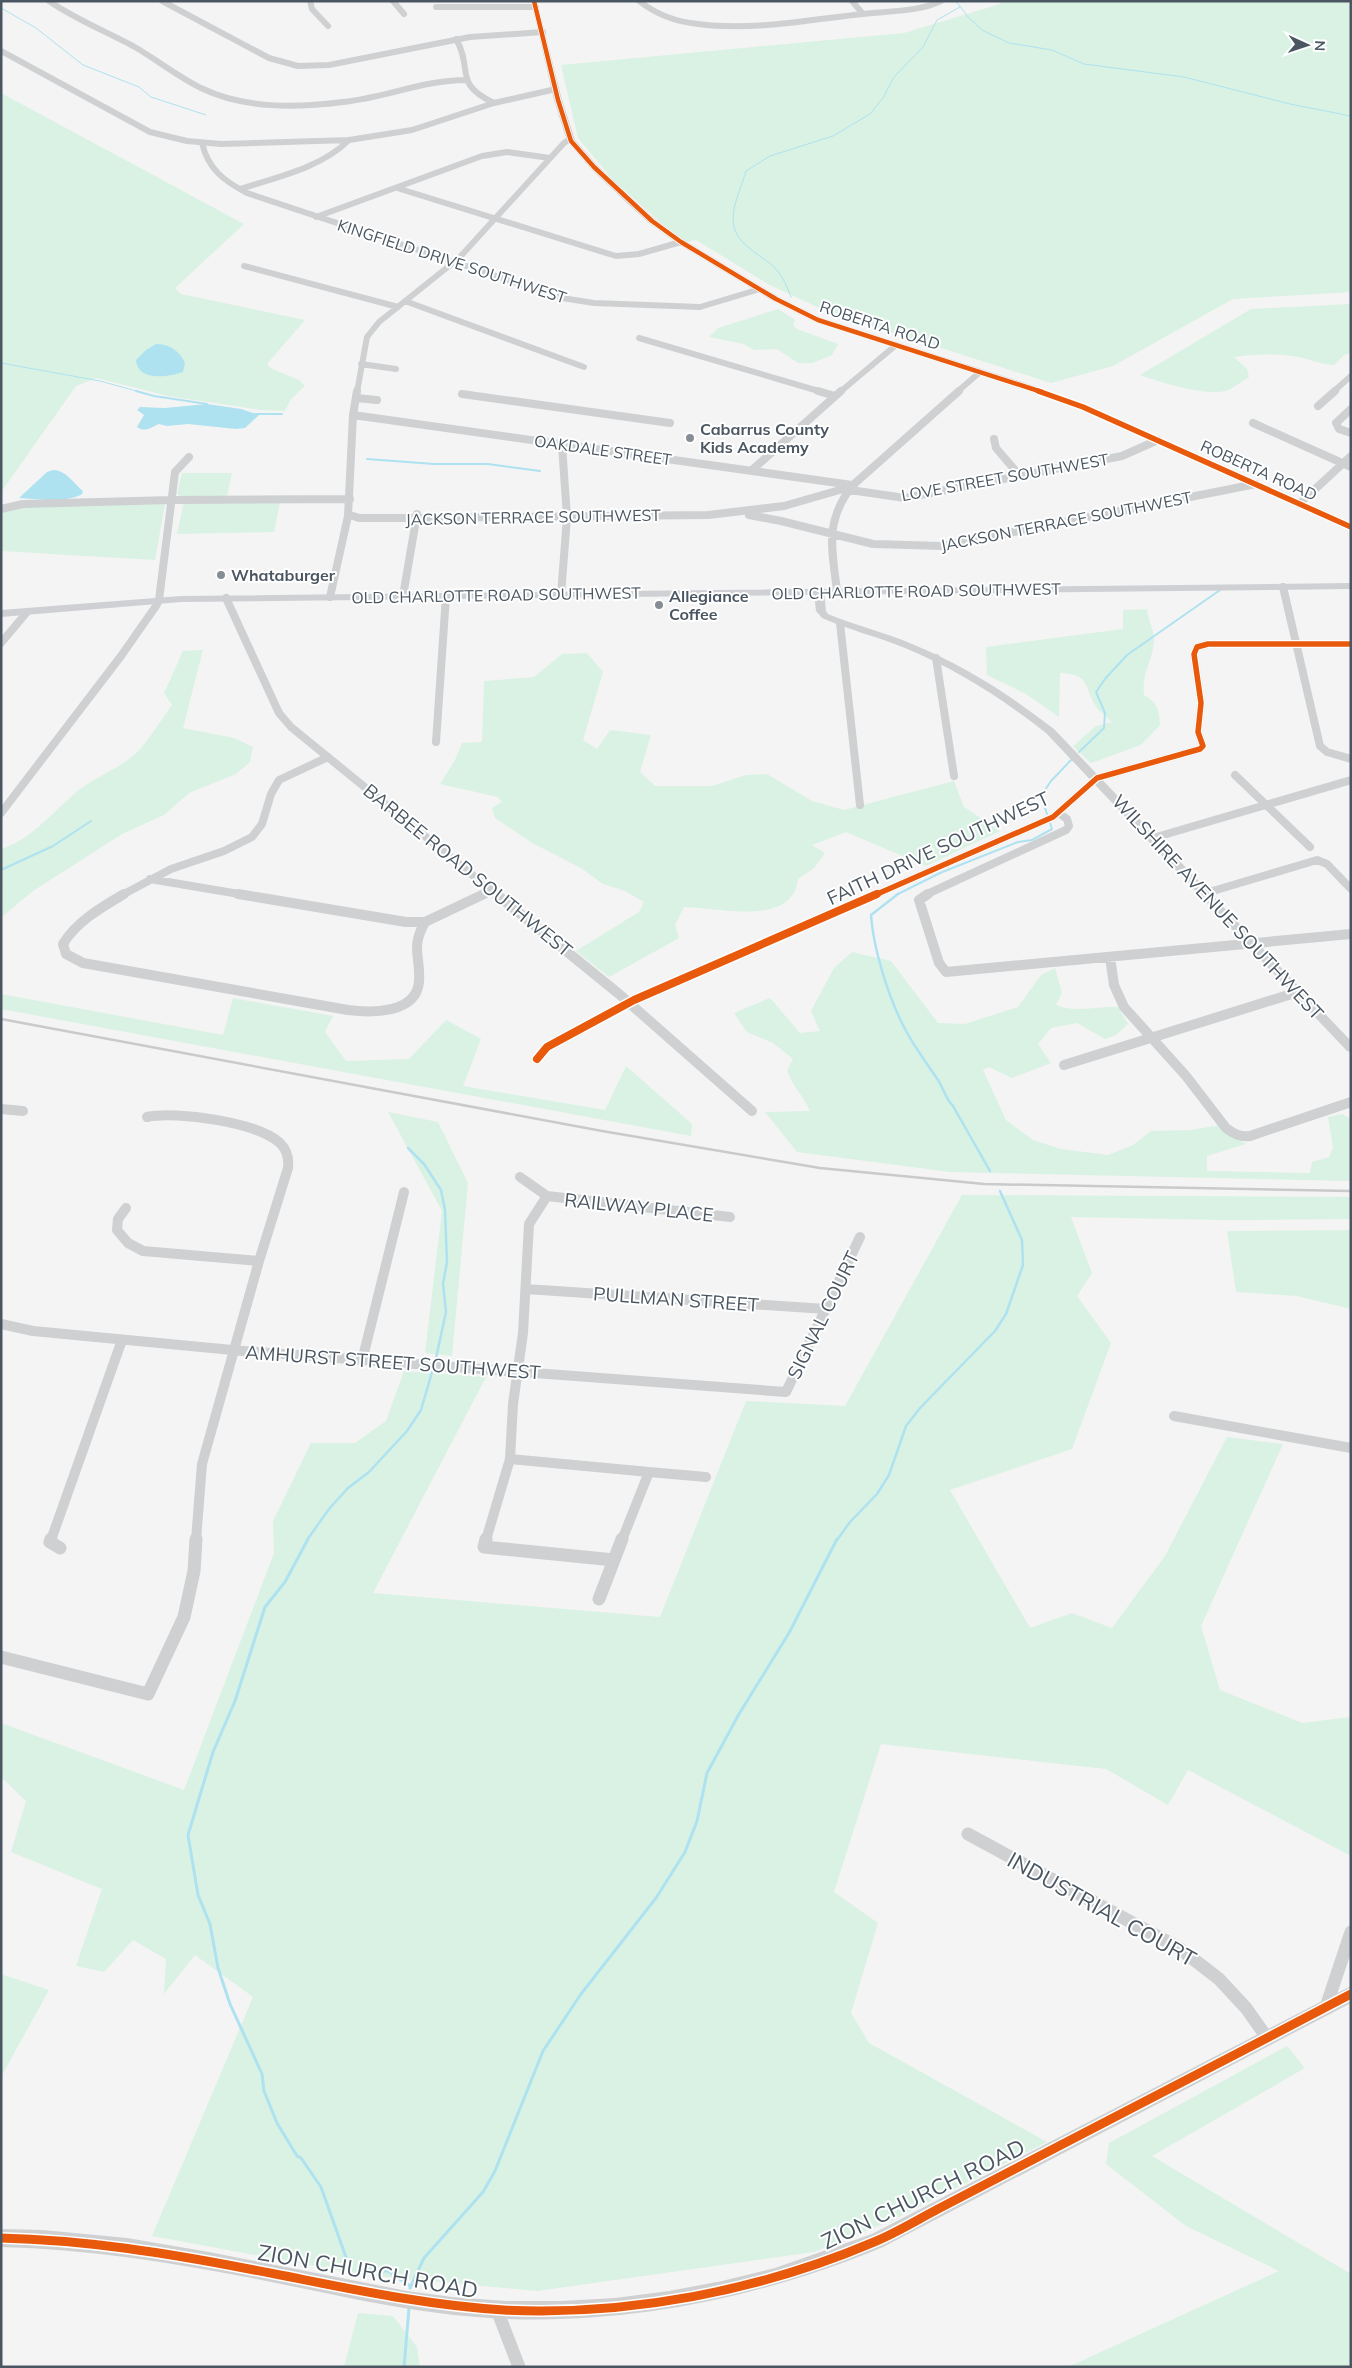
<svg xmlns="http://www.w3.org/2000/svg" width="1352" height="2368" font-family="Mulish,sans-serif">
<rect width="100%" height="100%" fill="#f4f4f4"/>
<!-- green -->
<path fill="#d9f2e3" d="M1000 1H1351V292L1233 299 1113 366 1051 383 828 312 768 284 696 240 687 242 659 221 613 180 578 138 561 65 904 33 1000 4Z
M1 93 244 224 175 288 181 294 305 320 267 364 270 368 299 380 305 386 291 399 285 411 261 410 168 396 96 378 76 386 1 492Z
M1351 304V353L1344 355 1334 365C1322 364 1314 361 1303 358 1284 353 1253 354 1234 357L1247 369 1249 377C1242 381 1233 389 1225 391 1205 396 1159 382 1140 375L1251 309Z
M778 309 795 320 793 325 797 329 838 344 832 355 813 363H798L777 349 754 350 744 344 709 337 718 328Z
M182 473H232L227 496H181L177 494Z
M184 502H280L274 532 177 534Z
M165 504 155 560 1 551V513L13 507Z
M1147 609C1148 621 1154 629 1154 640 1153 661 1141 674 1144 695 1158 703 1159 710 1160 725L1141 745 1091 763 1073 746 1096 726 1112 722C1107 717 1100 713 1097 708 1083 688 1092 674 1060 673L1059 717 1026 694 987 675 986 647 1123 629V610Z
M203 650 183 728 234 738 253 747 250 762 236 774 189 793 164 815 122 834 33 891 3 916 1 849C33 839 55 809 80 789 99 775 124 767 141 748 152 735 162 719 172 705L164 693 183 651Z
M587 653 603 672 583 740 597 749 610 730 651 735 640 772 655 786H712L746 775 767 774 812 801 844 810 954 781 964 807 1000 831 926 866 846 832 812 845 825 853 814 868 798 879C793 928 716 907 684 907L675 925 679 938 609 977 576 951 639 912 644 902 625 891 603 884 581 868 534 844 495 818 492 808 502 802 498 797 440 784 455 760 462 743 482 742 484 681 534 677 562 654Z
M852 952 891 961 938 1023 965 1024 1018 1007 1041 975 1055 968 1062 993 1056 1005C1073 1013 1098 1006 1118 1007L1128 1024 1116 1035 1105 1039 1077 1023 1051 1028 1038 1044 1051 1063 1012 1078 989 1067 983 1070 1006 1120 1033 1140 1061 1149 1108 1155 1133 1145 1151 1131 1191 1130 1220 1125 1246 1144 1207 1156V1171L1310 1173 1312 1162 1329 1157 1333 1148 1328 1117 1342 1114 1351 1119V1181L950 1172 797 1152 765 1112 810 1111C803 1095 792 1086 787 1070L793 1059 773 1043 747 1032 734 1013 770 998 800 1033 820 1031 811 1011 834 968Z
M1 994 223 1035 233 998 333 1016 325 1032 346 1061 409 1059 446 1020 481 1039 463 1086 605 1110 626 1066 692 1124 691 1136 1 1009Z
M388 1112 438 1122 468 1183 452 1356 425 1353 442 1211Z
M962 1195 1351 1197V1219L1225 1220 1071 1217 1092 1273 1077 1296 1111 1343 1072 1449 950 1490 1030 1628 1072 1613 1112 1628 1165 1556 1227 1437 1283 1444 1201 1626 1220 1690 1302 1723 1351 1717V1856L1188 1770 1168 1805 1106 1769 881 1744 834 1892 878 1923 851 2013 869 2043 1047 2142 893 2220 814 2252 537 2291 364 2275 152 2236 253 1997 195 1955 164 1994 166 1959 133 1940 104 1972 76 1966 102 1889 11 1852 26 1801 1 1777V1723L184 1790 274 1553 273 1521 311 1443H355L386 1421 404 1371 486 1377 373 1593 660 1617 746 1401 845 1406Z
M1351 1230V1309L1297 1296 1236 1292 1227 1231Z
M1 1974 49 1990 1 2077Z
M1287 2046 1305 2068 1152 2156 1351 2274V2367H1068L1279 2271 1186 2226 1106 2164 1109 2143Z
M358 2313 393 2316 417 2347 420 2367H344Z"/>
<!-- water -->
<path fill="#aee2f0" d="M156 344C169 344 180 351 185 363L183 372C168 377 138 382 136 360L146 350Z
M207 404 241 409 259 415 245 428 236 429 188 424 167 426 159 424C151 427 146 433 137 427L144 415 137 410 140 407 165 408Z
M53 470C66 470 73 483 83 491L82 494C64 504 38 499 19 498L47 472Z"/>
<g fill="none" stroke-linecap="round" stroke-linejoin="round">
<!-- stream-far3 -->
<path stroke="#aee2f0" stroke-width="1" d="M956 1 968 17 982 30 1009 43 1052 50 1084 64 1184 77 1290 104 1351 116
M1 8 36 28 83 65 139 87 151 97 206 115
M791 297C788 288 783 277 776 269 762 254 732 245 733 217 734 202 742 185 746 171L770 156 833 136 870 114 883 98 894 77 923 47 937 20 960 7
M1 363 100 381 140 392"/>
<!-- stream-far2 -->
<path stroke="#aee2f0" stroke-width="2" d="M136 391 154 396 207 404 206 406
M254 414H282
M367 459 434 464H488L540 471
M1079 752 1104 728 1105 713 1096 692 1105 679 1127 655 1220 590
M1 870 53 846 91 821
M896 895 940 873 1018 842 1032 840 1052 829 1041 796 1051 781 1072 759"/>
<!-- stream-far1 -->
<path stroke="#aee2f0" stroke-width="2.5" d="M898 894 871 915C873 947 888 996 903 1025 912 1044 926 1062 938 1080 944 1089 945 1098 953 1106L990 1171
M408 1148 424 1164 441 1190 445 1210 447 1262 443 1284 446 1312 436 1358
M307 1540 329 1509 348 1488 369 1472 407 1431 421 1410 432 1372
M837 1540 850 1522 877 1494 889 1475 906 1426 920 1408 995 1331 1006 1314 1023 1265 1022 1240 1000 1191"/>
<!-- stream -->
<path stroke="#aee2f0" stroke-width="3" d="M308 1539 285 1582 265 1607 235 1701 213 1752 188 1835 198 1895 210 1924 218 1968 230 2004 262 2074 264 2091 277 2123 297 2156 301 2158 321 2187 347 2260
M366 2268 372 2271H388L410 2286
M410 2288 424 2258 483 2192 495 2171 543 2051 581 1994 656 1898 685 1852 697 1821 707 1773 739 1714 789 1633 837 1539
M404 2367 409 2308"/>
<!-- minor-far3 -->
<path stroke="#ced0d2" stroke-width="6" d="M49 1C75 19 105 31 133 46 156 59 177 76 201 88 244 109 296 108 343 102 385 98 423 80 466 80
M162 1 269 58 298 66 329 65 470 37 543 32
M310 1 312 9 328 26
M393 1 404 14
M639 1C657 15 675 22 698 24 752 31 809 20 862 14 888 11 918 12 941 1
M852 1 863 14
M436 7H536
M456 39C474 70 452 83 494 103
M1 51 150 132 187 141 221 144 349 140 412 130 494 103 556 89
M202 143C208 169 224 181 247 193L562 298 594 303 700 307 760 289
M397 188 616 256 639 254 681 242
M240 189C277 177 321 168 349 140
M316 217 482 156 507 152 550 158
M244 266 398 307
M405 301 584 367
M639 338 822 392
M361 364 396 369
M357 392 367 337 379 322 459 258 564 143 570 139
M840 392 896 345
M957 392 980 372
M1333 392 1351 376"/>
<!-- minor-far2 -->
<path stroke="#ced0d2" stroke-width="8" d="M818 391 835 396
M462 394 670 423
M356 398 377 400
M1318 406 1335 391
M1351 409 1336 423 1339 429 1351 433
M353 415 852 485
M1253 423 1351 467
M994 439 996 448 1020 476
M752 470 841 391
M1299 504 1351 456
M1 509 23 504 171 500 350 499
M749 515 781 521 873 544 943 546 1256 484
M353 516 359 518H402L708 515 784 506 843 489 905 498 1122 456 1158 440
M1283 587 1320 746 1327 752 1351 759
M837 591C832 549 824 521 853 485L959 391
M561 595 567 517 562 445
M403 596 417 514
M330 597 348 516 353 415 357 391
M226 598 279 713 291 727 497 895
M840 623 860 805
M1 643 27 612
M936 658 954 776
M436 742 446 596
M1235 775 1310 847
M1 813 121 656 156 606 159 600 175 472 189 457
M1153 838 1351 780
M150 879 245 895
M1206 893 1317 860 1327 864 1351 889
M122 895 171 869 224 851 252 837 262 824 271 794 279 780 328 757
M482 895 492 890
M875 895 1053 817 1097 778 1200 749 1203 746 1198 732 1201 703 1194 654 1197 647 1208 644H1351
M925 895 1066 830 1069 826 1067 819 1059 813"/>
<!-- minor-far1 -->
<path stroke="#ced0d2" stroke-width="10" d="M124 894C102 907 77 921 63 944L66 954 83 963 348 1010C371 1013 416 1014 419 982 421 956 410 949 425 922L484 894
M238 894 406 922H425
M496 894 619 994 752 1111
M928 894 919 900 939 963 946 972 1351 934
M1110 957 1114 985 1124 1007 1186 1076 1226 1128C1234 1134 1240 1137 1250 1136L1351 1102
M537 1059 547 1047 634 1000 877 894
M1064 1065 1298 992
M1 1109 23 1111
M147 1117C177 1111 257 1122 280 1143 287 1150 289 1159 288 1168L259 1261 202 1464 196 1540
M547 1196 730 1217
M126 1208 118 1219 117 1230 128 1243 143 1251 259 1261
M526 1289 826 1309
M1 1324 33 1331 243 1351 786 1392 860 1237
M362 1361 404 1192
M1174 1416 1351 1448
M510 1459 649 1472 622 1540
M510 1459 513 1404 523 1333 529 1224 547 1196 520 1177
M649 1472 706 1477
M51 1540 122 1340
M486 1540 510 1459"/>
<!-- minor -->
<path stroke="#ced0d2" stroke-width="13" d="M51 1539 50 1542 60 1548
M486 1539 484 1547 614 1560 622 1539
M599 1599 614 1560
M1 1657 148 1694 184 1617 194 1571 196 1539
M968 1834 1179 1948 1219 1979 1246 2008 1268 2039
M1326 2007 1351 1932
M497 2310 519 2367"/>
<!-- tertiary -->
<path fill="#ced0d2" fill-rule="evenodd" d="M531 1H537L562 100 575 140 597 165 635 201 655 219 684 240 779 297 821 318 1022 382 1086 405 1351 523V530L1080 409 1016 386 815 322 773 301 678 244 649 223 629 205 591 169 567 141 554 100Z
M819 589 824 592 826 611 828 614C856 626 885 632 912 644 964 665 1010 695 1054 729L1351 1041V1052L1347 1051 1046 733C1003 699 956 669 905 648 878 637 849 630 822 618L816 611 814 592Z
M1351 1986V2003L883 2247C743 2305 589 2333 438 2313 375 2305 313 2290 252 2278 168 2262 86 2249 1 2247V2229L43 2230 127 2238 209 2252 407 2291 452 2297 506 2301H561L615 2298 669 2291 722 2281 775 2268 872 2234Z"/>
<!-- secondary -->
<path fill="#ced0d4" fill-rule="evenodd" d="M1351 583V589L181 602 1 617V610L181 596Z"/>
<!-- rail -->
<path stroke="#c9cacc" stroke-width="2.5" d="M1 1019 602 1131 820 1168 984 1184 1351 1191"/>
<!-- cycleway-far3 casing -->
<g stroke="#fff" stroke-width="6">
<path id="cycleway-far3" d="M534 1 558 100 571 141 594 167 652 221 681 242 776 299 818 320 1042 392"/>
</g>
<!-- cycleway-far2 casing -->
<g stroke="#fff" stroke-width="8">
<path id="cycleway-far2" d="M1038 391 1083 407 1351 527
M875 895 1053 817 1097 778 1200 749 1203 746 1198 732 1201 703 1194 654 1197 647 1208 644H1351"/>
</g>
<!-- cycleway-far1 casing -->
<g stroke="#fff" stroke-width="11">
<path id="cycleway-far1" d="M537 1059 547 1047 634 1000 877 894"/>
</g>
<!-- cycleway casing -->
<g stroke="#fff" stroke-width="12">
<path id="cycleway" d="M1 2238C85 2240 167 2253 249 2269 334 2285 418 2305 504 2310 629 2316 759 2291 874 2242 896 2233 917 2220 938 2209 978 2188 1019 2167 1059 2146 1156 2096 1254 2045 1351 1994"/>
</g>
<!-- cycleway-far3 -->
<use href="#cycleway-far3" stroke="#e8590c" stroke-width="4.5"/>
<!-- cycleway-far2 -->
<use href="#cycleway-far2" stroke="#e8590c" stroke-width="5.5"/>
<!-- cycleway-far1 -->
<use href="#cycleway-far1" stroke="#e8590c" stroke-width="8"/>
<!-- cycleway -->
<use href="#cycleway" stroke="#e8590c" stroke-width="9"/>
</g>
<!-- markers -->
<g fill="#868d94" stroke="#fff" stroke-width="2">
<circle cx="690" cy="438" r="5"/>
<circle cx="221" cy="575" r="5"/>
<circle cx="659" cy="605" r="5"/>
</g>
<g text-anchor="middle" stroke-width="4" stroke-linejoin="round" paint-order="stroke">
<!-- far-street labels -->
<g font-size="16" fill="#4a5661" stroke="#fff">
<text transform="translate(452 261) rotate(18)" y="6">KINGFIELD DRIVE SOUTHWEST</text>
<text transform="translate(880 325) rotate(18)" y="6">ROBERTA ROAD</text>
<text transform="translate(603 450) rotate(8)" y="6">OAKDALE STREET</text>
<text transform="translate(1259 470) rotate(24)" y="6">ROBERTA ROAD</text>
<text transform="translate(1005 477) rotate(-10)" y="6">LOVE STREET SOUTHWEST</text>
<text transform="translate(533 517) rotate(-1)" y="6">JACKSON TERRACE SOUTHWEST</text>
<text transform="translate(1066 521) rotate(-11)" y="6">JACKSON TERRACE SOUTHWEST</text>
<text transform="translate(916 591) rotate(-1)" y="6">OLD CHARLOTTE ROAD SOUTHWEST</text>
<text transform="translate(496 595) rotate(-1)" y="6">OLD CHARLOTTE ROAD SOUTHWEST</text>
</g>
<!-- far-poi labels -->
<g font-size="16" font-weight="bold" fill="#4a5661" stroke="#fff" text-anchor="start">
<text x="700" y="435">Cabarrus County<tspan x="700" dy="18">Kids Academy</tspan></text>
<text x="231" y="581">Whataburger</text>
<text x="669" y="602">Allegiance<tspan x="669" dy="18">Coffee</tspan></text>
</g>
<!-- street labels -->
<g font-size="19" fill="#4a5661" stroke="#fff">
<text transform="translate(938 848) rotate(-25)" y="7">FAITH DRIVE SOUTHWEST</text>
<text transform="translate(468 870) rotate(39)" y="7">BARBEE ROAD SOUTHWEST</text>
<text transform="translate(1218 907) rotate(47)" y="7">WILSHIRE AVENUE SOUTHWEST</text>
<text transform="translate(639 1207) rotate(6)" y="7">RAILWAY PLACE</text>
<text transform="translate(676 1299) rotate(4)" y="7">PULLMAN STREET</text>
<text transform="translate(823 1315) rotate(-64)" y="7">SIGNAL COURT</text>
<text transform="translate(393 1362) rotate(4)" y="7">AMHURST STREET SOUTHWEST</text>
</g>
<!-- near-street labels -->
<g font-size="22" fill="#4a5661" stroke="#fff">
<text transform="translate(1102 1909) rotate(29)" y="8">INDUSTRIAL COURT</text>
<text transform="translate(923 2194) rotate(-26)" y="8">ZION CHURCH ROAD</text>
<text transform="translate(368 2271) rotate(10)" y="8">ZION CHURCH ROAD</text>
</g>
</g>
<!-- border -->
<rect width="1352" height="2368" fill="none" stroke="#4a5661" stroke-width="5"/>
<!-- north arrow -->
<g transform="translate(1307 45) rotate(93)" stroke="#ffffff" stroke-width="4" paint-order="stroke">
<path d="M0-4L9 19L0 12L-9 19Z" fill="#4a5661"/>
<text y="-8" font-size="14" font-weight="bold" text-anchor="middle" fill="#4a5661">N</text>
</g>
</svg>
